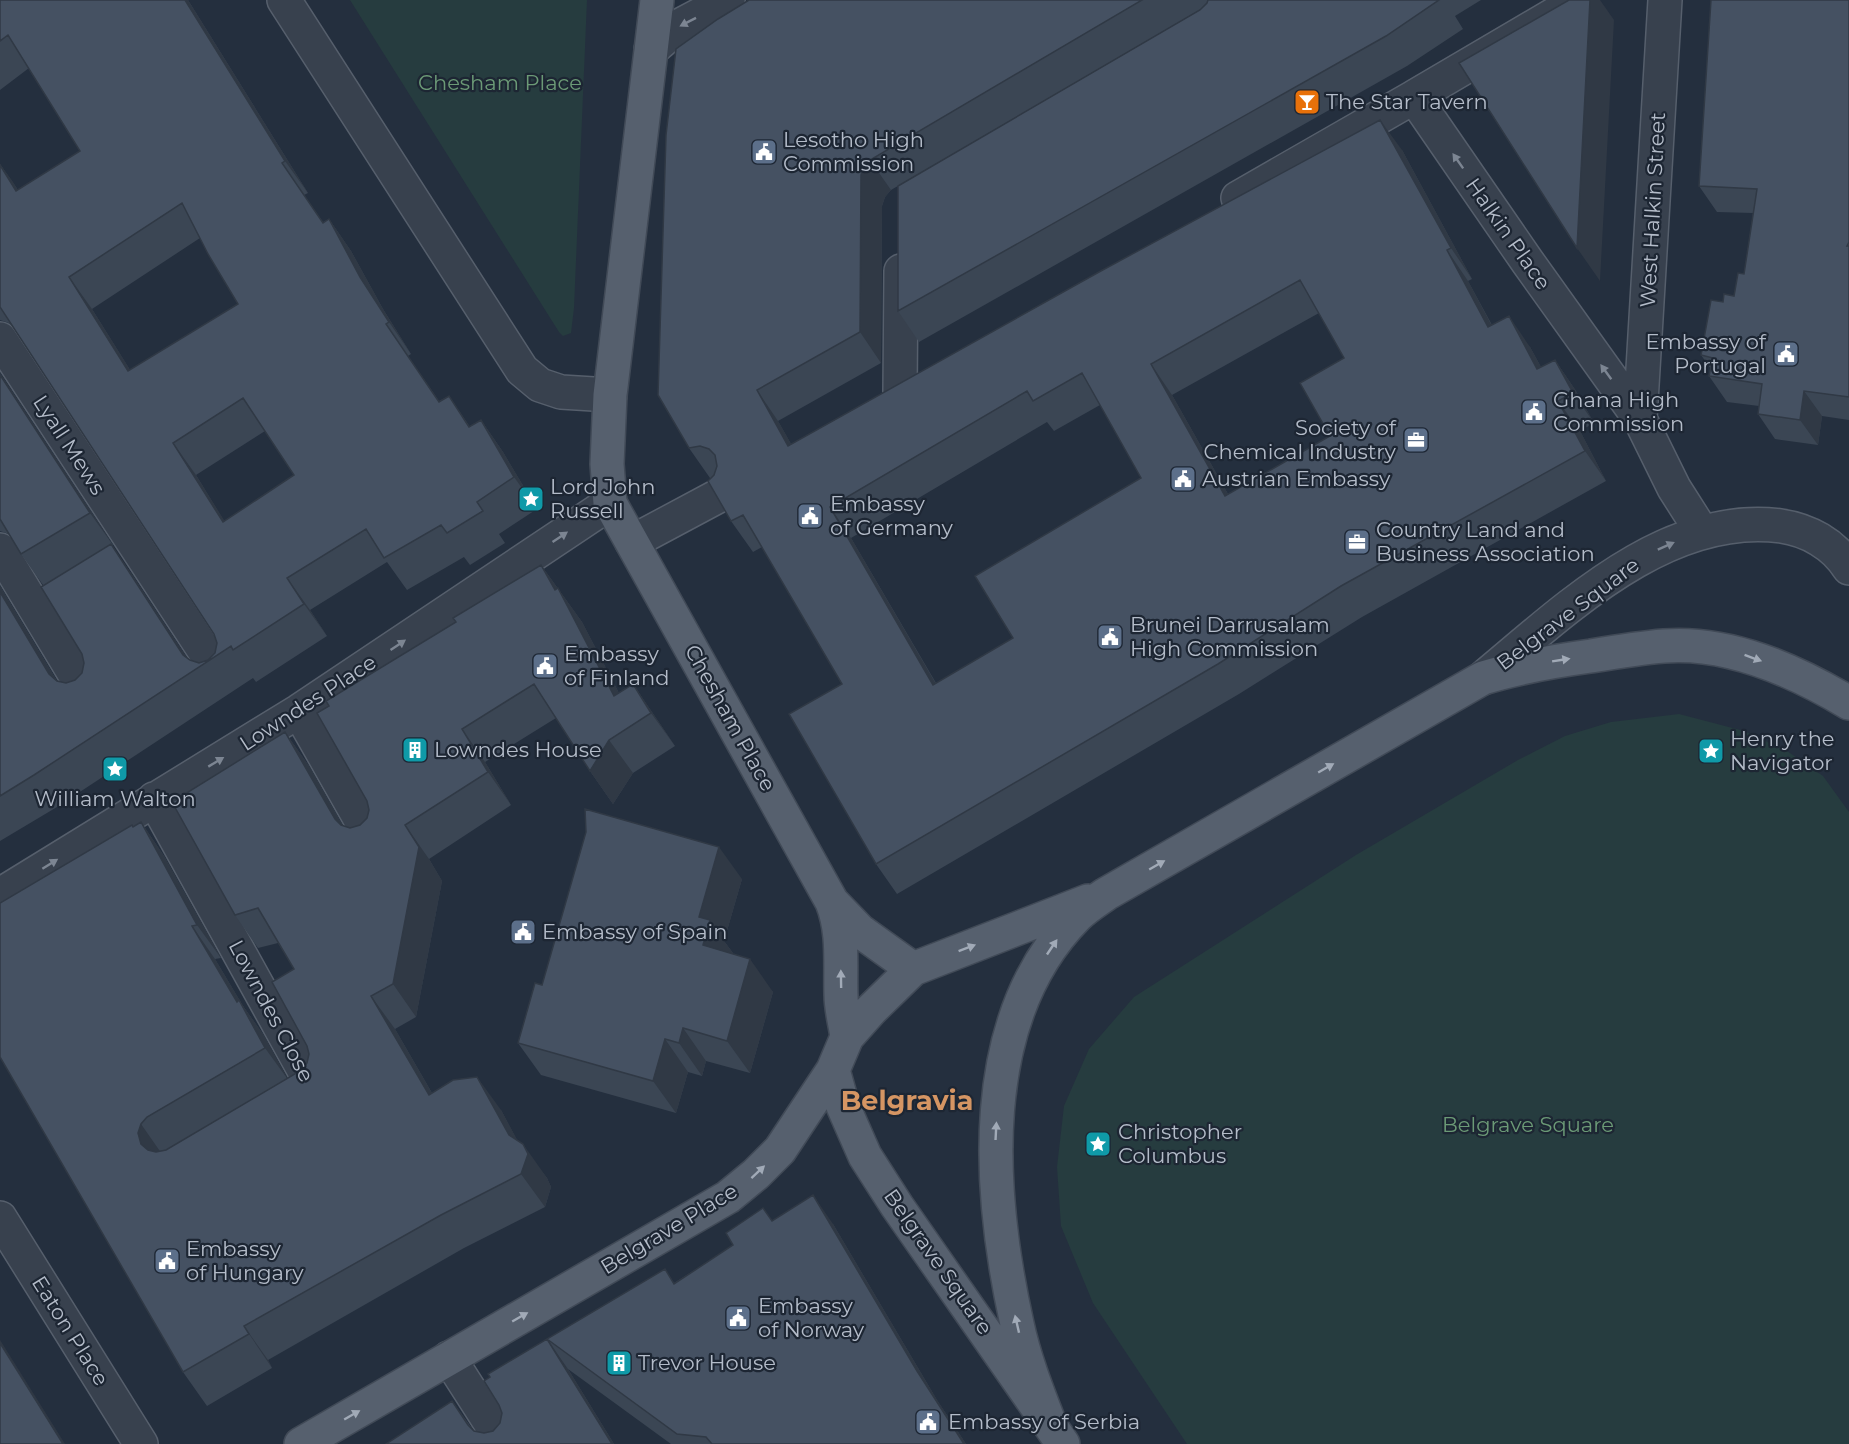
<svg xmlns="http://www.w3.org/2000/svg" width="1849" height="1444" font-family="Montserrat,sans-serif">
<rect width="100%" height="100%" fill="#242f3e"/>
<!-- green -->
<path fill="#263c3f" d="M350 0H587L574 308 571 333 563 336 559 332Z
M1679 714 1744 731 1787 751 1823 776 1849 812V1444H1187L1093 1303 1061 1226 1057 1167 1064 1106 1089 1049 1134 997 1356 855 1518 760 1565 736 1611 722Z"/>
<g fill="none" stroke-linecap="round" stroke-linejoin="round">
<!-- minor casing -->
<g stroke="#565f6c" stroke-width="36">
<path id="minor" d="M284 0 522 370 540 385 561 392 610 395
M1579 0 1414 97 1527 261 1640 419 1674 488 1702 532
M651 50 679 26 728 0
M1238 198 1414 97
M0 339 221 676
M900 391 901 271
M1640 419 1665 0
M632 542 720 495
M0 550 88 696
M1483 678C1565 610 1666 511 1781 526 1808 530 1834 544 1849 568
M299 711 374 843
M154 799 314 1088 295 1099
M0 895 299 711 610 503
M0 1218 141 1444
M449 1358 504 1444"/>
</g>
<!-- major casing -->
<g stroke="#414a57" stroke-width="36">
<path id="major" d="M657 0 610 395 607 464 610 503 832 902C844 932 840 963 841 995 841 1009 845 1023 847 1037
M833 903 860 931 913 969
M833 1070 843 1106 865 1156 897 1206 1063 1444
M1048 1419C1036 1388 1024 1357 1017 1324 988 1193 974 1020 1077 916 1085 908 1096 901 1106 894L1483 678C1519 667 1554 661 1591 656 1615 652 1639 648 1664 646 1729 641 1794 670 1849 703
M301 1444 728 1197 756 1174 780 1150 833 1070 847 1037 871 1010 913 969 1088 901"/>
</g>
<!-- minor -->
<use href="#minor" stroke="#38414e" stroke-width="33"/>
<!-- major -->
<use href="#major" stroke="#56606e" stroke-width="33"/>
</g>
<!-- wall -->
<path fill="#3b4654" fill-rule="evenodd" d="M0 0H188L308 193 304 195 323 222 329 219 351 251 383 309 411 354 408 356 439 401 449 396 470 427 481 420 503 452 537 509 499 534 505 543 470 565 464 557 407 590 387 562 310 610 327 636 256 682 253 678 57 807 0 841V586L57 681 66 683 75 680 82 673 84 663 82 654 43 585 21 554 9 534 0 531V373L113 545 112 546 133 576 187 658 190 660 199 663 208 660 215 653 217 643 214 634 12 326 9 323 0 320V164L18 190 80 151 29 68 0 90ZM200 238 238 304 130 370 92 309ZM265 431 294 475 224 521 196 475Z
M749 0H1481L1455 16 1463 29 1407 66 919 342 898 311 1201 9 891 190 885 197 882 206 881 363 778 421 791 444 1402 150 1472 279 1468 281 1492 325 1530 347 1541 367 1555 360 1576 391 1594 423 1580 431 1606 481 1362 617 1239 694 897 894 876 864 842 684 762 547 753 552 731 521 710 478 689 448ZM1319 313 1344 358 1330 436 1228 494 1172 395ZM1100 405 1141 478 1013 638 936 683 851 538 1047 422 1054 431Z
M1849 0V420L1822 416 1818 445 1775 439 1758 414 1759 406 1727 402 1709 376 1711 369 1701 355 1723 302 1734 296 1744 274 1753 213 1717 212 1699 186Z
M541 565 582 622 619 693 633 684 675 746 633 773 613 804 590 771 556 718 485 762 511 805 429 859 442 881 416 1017 395 1029 432 1093 501 1110 517 1140 547 1178 551 1187 545 1207 464 1248 268 1360 272 1368 207 1406 183 1372 0 1057 133 827 141 822 164 856 221 958 215 959 243 1006 263 1034 287 1078 300 1071 307 1063 309 1054 294 969 278 943 258 948 235 915 285 732 309 766 343 826 350 828 360 825 367 818 369 810 367 801 329 706Z
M742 879 724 941 733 953V954L773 992 750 1073 706 1061 702 1076 688 1072 676 1113 541 1075 518 1043 542 985Z
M772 1221 833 1224 937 1400 966 1444H671L568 1369 614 1444H386L452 1401 474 1431 484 1433 493 1431 500 1423 502 1413 499 1405 484 1381 665 1269 674 1283Z"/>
<!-- shaded-wall -->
<path fill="#303945" d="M185 0H188L308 193 285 161Z
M1590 0H1600L1614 20 1600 281 1577 248Z
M1380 120 1402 150 1472 279 1451 248Z
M870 160 891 190 885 197 882 206 881 363 860 332 861 175 863 167Z
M0 164 13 182 39 224 16 191 0 165Z
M329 219 351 251 383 309 411 354 389 322 360 277Z
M1447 250 1468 281 1509 358 1488 327Z
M69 277 92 309 151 403 128 371Z
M1509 316 1530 347 1559 400 1537 369Z
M1555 360 1576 391 1594 423 1573 393Z
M1151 364 1172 395 1246 526 1225 496Z
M0 373 113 545 90 513 0 375Z
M757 390 778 421 810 477 788 446Z
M1804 391 1822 416 1818 445 1800 420Z
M1558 401 1580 431 1606 481 1585 451Z
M481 420 503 452 537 509 514 477Z
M173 443 196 475 245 554 223 522Z
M830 507 851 538 954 715 933 685Z
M111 544 133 576 195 670 183 655Z
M541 565 582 622 635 724 614 696Z
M287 578 310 610 327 636 304 604Z
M0 586 72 706 49 674 0 592Z
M633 684 656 718 675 746 651 713Z
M462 729 485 762 511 805 488 772Z
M285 732 309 766 358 853 335 819Z
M609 740 633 773 613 804 590 771Z
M141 822 164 856 221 958 197 925Z
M405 825 429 859 442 881 416 1017 393 984Z
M719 847 742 879 724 941 733 953 726 978 703 945 699 917Z
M192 926 215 959 243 1006 263 1034 289 1081 265 1048Z
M750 959 773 992 750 1073 727 1041Z
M371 996 395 1029 452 1128 429 1095Z
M683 1028 706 1061 702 1076 679 1043Z
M665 1039 688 1072 676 1113 653 1081Z
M477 1077 501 1110 527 1158 523 1144 547 1178 551 1187 545 1207 521 1174 509 1135Z
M141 1124 164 1157V1177L141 1144 138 1133Z
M813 1195 833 1224 937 1400 966 1444H964L917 1371Z
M244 1326 268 1360 272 1368 249 1334Z
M547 1339 568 1369 614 1444H612Z
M0 1340 65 1444H63L0 1343Z"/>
<!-- building -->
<path fill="#455162" stroke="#303945" stroke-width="1.5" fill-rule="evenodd" d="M0 0H185L285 161 282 163 323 223 329 219 360 277 389 322 386 324 439 402 449 396 469 427 481 420 514 477 477 502 483 511 447 533 441 525 384 558 366 529 287 578 304 604 233 650 231 646 34 775 0 796V592L49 674 57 681 66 683 75 680 82 673 84 663 82 654 41 587 111 544 183 655 190 660 199 663 208 660 215 653 217 643 214 634 0 307V165L16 191 80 151 8 35 0 41ZM182 203 208 254 238 304 128 371 69 277ZM243 398 294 475 223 522 173 443Z
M749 0H1142L870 160 863 167 861 175 860 332 757 390 788 446 1099 272 1380 120 1451 248 1447 250 1488 327 1509 316 1537 369 1555 360 1573 393 1558 401 1585 451 1341 586 1218 664 876 864 789 714 842 684 743 515 731 521 708 481 714 475 717 466 715 455 709 449 700 446 689 448 658 395 666 135 676 49 718 19ZM1300 280 1344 358 1300 383 1330 436 1225 496 1151 364ZM1082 373 1141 478 975 576 1013 638 933 685 830 507 1027 391 1033 401Z
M1208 0H1439L1386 36 898 311V186L1200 10 1207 3Z
M1569 0H1590L1577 248 1459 63Z
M1711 0H1849V242L1847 246H1849V397L1804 391 1800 420 1758 414 1762 384 1709 376 1713 358 1701 355 1711 300 1723 302 1724 294 1734 296 1738 273 1744 274 1757 189 1699 186Z
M0 375 90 513 21 554 0 519Z
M541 565 555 590 558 588 614 696 633 684 651 713 609 740 590 771 534 684 462 729 488 772 405 825 419 847 393 984 371 996 429 1095 453 1080 477 1077 509 1135 523 1144 528 1154 521 1174 441 1215 244 1326 249 1334 183 1372 0 1057V903L132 825 133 827 141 822 197 925 192 926 237 1002 239 1000 265 1048 147 1117 141 1124 138 1133 141 1144 148 1150 156 1152 166 1150 300 1071 307 1063 309 1054 307 1046 272 982 294 969 258 908 235 915 172 802 285 732 335 819 341 825 350 828 360 825 367 818 369 810 367 801 317 713 329 706 326 701 456 622 453 618Z
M585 809 719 847 699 917 710 920 703 945 750 959 727 1041 683 1028 679 1043 665 1039 653 1081 518 1043 535 983 542 985 586 832Z
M813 1195 917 1371 964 1444H712L706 1437 677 1434 547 1339 612 1444H386L452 1401 468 1425 474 1431 484 1433 493 1431 500 1423 502 1413 499 1405 484 1381 490 1377 488 1374 665 1269 674 1284 733 1245 726 1233 763 1208 772 1221Z
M0 1343 63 1444H0Z"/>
<!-- one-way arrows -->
<defs><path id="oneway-solid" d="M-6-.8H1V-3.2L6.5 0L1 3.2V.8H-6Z" transform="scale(1.5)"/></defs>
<g fill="#7c8592">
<use href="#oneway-solid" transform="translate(688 22) rotate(153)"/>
<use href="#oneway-solid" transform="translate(1458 161) rotate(-125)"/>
<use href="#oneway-solid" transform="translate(1606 372) rotate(-126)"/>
<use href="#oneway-solid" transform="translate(560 537) rotate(-34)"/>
<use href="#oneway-solid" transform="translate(1666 546) rotate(-24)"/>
<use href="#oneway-solid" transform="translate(398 645) rotate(-34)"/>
<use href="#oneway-solid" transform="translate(216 762) rotate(-31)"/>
<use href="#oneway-solid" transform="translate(50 864) rotate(-32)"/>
</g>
<g fill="#a1aab7">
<use href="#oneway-solid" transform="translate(1753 658) rotate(20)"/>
<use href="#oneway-solid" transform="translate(1561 660) rotate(-9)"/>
<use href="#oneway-solid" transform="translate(1326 768) rotate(-30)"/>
<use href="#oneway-solid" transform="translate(1157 865) rotate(-30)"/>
<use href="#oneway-solid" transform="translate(1052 947) rotate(-56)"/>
<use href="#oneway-solid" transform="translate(967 948) rotate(-21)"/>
<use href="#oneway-solid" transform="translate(841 979) rotate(-91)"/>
<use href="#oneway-solid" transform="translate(996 1131) rotate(-87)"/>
<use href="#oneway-solid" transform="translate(758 1172) rotate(-43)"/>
<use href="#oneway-solid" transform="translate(520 1317) rotate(-30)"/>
<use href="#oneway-solid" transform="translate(1017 1324) rotate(-103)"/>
<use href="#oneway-solid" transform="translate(352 1415) rotate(-30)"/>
</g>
<!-- icons -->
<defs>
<g id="bar-square" transform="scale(1.35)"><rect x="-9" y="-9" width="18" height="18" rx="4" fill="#e8710a" stroke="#1d2633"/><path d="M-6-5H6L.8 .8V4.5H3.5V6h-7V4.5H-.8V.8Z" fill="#fff"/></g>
<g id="civic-square" transform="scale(1.35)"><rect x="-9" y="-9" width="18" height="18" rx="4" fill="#5c6f8a" stroke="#1d2633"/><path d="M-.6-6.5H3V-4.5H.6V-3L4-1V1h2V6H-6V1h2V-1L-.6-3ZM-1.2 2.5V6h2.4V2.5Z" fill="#fff"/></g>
<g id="office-square" transform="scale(1.35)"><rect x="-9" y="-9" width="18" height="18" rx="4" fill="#5c6f8a" stroke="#1d2633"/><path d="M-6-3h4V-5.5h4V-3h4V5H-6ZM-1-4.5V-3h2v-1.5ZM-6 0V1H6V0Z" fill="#fff"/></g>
<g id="sight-square" transform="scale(1.35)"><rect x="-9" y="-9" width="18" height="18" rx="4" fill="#0f9aa8" stroke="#1d2633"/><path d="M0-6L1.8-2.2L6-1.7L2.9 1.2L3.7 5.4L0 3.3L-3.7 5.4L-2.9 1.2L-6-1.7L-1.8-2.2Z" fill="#fff"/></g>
<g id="building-square" transform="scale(1.35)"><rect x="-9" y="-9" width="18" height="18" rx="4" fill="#0f9aa8" stroke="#1d2633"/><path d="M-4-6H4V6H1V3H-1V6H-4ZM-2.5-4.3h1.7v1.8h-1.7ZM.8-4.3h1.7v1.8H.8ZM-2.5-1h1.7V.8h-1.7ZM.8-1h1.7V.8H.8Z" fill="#fff"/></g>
</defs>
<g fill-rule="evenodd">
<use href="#bar-square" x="1307" y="102"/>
<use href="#civic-square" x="764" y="152"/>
<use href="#civic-square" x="1786" y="354"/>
<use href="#civic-square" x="1534" y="412"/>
<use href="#office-square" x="1416" y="440"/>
<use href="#civic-square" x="1183" y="479"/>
<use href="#sight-square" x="531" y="499"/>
<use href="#civic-square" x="810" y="516"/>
<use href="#office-square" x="1357" y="542"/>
<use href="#civic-square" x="1110" y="637"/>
<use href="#civic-square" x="545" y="666"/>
<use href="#building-square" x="415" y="750"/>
<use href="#sight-square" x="1711" y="751"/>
<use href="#sight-square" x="115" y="769"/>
<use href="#civic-square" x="523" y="932"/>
<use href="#sight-square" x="1098" y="1144"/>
<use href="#civic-square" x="167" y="1261"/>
<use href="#civic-square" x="738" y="1318"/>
<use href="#building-square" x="619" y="1363"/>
<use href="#civic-square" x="928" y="1422"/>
</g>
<g text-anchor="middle" stroke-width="4.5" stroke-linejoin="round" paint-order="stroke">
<!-- park labels -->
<g font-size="21" fill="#6b9a76" stroke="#1d2633">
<text x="500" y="90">Chesham Place</text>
<text x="1528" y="1132">Belgrave Square</text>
</g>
<!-- poi labels -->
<g font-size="21" fill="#b4bcc9" stroke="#1d2633" text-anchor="start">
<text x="1326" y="109">The Star Tavern</text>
<text x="783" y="147">Lesotho High<tspan x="783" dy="24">Commission</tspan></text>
<text x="1766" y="349" text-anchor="end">Embassy of<tspan x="1766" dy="24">Portugal</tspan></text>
<text x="1553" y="407">Ghana High<tspan x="1553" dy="24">Commission</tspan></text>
<text x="1396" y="435" text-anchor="end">Society of<tspan x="1396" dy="24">Chemical Industry</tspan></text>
<text x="1202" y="486">Austrian Embassy</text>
<text x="550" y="494">Lord John<tspan x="550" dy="24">Russell</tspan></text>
<text x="830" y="511">Embassy<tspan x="830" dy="24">of Germany</tspan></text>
<text x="1376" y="537">Country Land and<tspan x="1376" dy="24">Business Association</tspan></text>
<text x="1130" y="632">Brunei Darrusalam<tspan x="1130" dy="24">High Commission</tspan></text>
<text x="564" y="661">Embassy<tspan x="564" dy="24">of Finland</tspan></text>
<text x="1730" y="746">Henry the<tspan x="1730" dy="24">Navigator</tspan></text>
<text x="434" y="757">Lowndes House</text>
<text x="115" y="806" text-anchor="middle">William Walton</text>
<text x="542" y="939">Embassy of Spain</text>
<text x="1118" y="1139">Christopher<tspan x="1118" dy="24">Columbus</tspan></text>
<text x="186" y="1256">Embassy<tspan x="186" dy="24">of Hungary</tspan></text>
<text x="758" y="1313">Embassy<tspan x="758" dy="24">of Norway</tspan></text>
<text x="638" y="1370">Trevor House</text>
<text x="948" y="1429">Embassy of Serbia</text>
</g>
<!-- street labels -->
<g font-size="21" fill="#b4bcc9" stroke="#1d2633">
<text transform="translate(1653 210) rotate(-87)" y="7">West Halkin Street</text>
<text transform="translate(1508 234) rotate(55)" y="7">Halkin Place</text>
<text transform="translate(69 445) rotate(57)" y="7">Lyall Mews</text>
<text transform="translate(1568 614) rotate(-37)" y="7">Belgrave Square</text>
<text transform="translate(308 703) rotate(-33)" y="7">Lowndes Place</text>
<text transform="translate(730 718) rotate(61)" y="7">Chesham Place</text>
<text transform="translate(271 1011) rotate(62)" y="7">Lowndes Close</text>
<text transform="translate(669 1229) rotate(-31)" y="7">Belgrave Place</text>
<text transform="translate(938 1262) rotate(55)" y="7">Belgrave Square</text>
<text transform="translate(70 1331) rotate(58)" y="7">Eaton Place</text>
</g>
<!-- district labels -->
<g font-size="27" font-weight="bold" fill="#d59563" stroke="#1d2633">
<text x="907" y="1110">Belgravia</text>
</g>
</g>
</svg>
